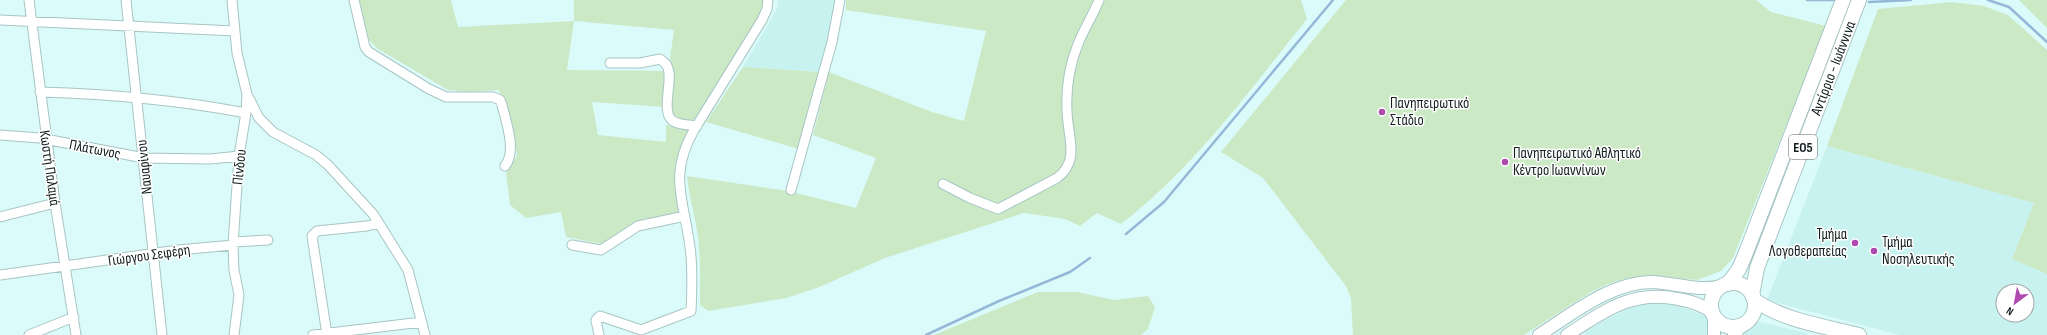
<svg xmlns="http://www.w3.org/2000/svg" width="2047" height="335" font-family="'Sofia Sans Condensed',sans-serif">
<rect width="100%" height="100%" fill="#dbfbfa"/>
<!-- built -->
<path fill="#c8f2f0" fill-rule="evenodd" d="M777 0H837L831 36 820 72 743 67 778 7Z
M1827 146 2034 203 2012 259 2047 274V335H1899L1767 300ZM2003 291H2027V315H2003Z
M1649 303H1666L1681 306 1705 316 1710 323 1706 335H1584L1586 331 1603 321 1636 305Z
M1760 322 1808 333V335H1739L1741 330 1750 323Z"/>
<!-- green -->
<path fill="#cce9c6" d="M359 0H451L458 27 574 21V0H764L758 22 696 123 678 118 671 111 669 65 674 30 574 21 567 70 669 71 665 107 592 102 598 135 666 142V125L692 128C672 162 675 171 680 208L677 213 658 218H645L631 224 602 244 566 237 561 212 526 218 510 205 506 173 517 156 514 132H510L503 97 498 90 470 92 448 90 378 49 369 40Z
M846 0H1301L1307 19C1249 91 1194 168 1121 224L1097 213 1080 226 1065 219 1024 213 885 258 817 288 786 298 708 311 700 305C700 282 701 260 698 237 695 216 689 197 687 176L788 191 856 208 876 158 813 135 829 72 932 112 964 121 986 31 846 10Z
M1346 0H1756L1771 12 1826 26 1733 258 1721 271 1697 280 1649 275 1628 278 1608 284 1591 292 1524 335H1353L1351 298 1346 286 1263 178 1221 152Z
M2019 0H2047V28Z
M1952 2 1984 6 2008 15 2047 50V274L2012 259 2034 203 1827 146 1878 9Z
M743 67 820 72 799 149 706 122Z
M1038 292H1077L1114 300 1148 296 1155 307 1148 329 1141 335H934Z"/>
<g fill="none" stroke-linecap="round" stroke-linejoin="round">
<!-- stream -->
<path stroke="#95b8d9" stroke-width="2.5" d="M1807 0H1834
M1988 0 2009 7 2047 42
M1869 2 1911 0
M1126 234 1164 202 1333 0
M926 335 999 301 1070 272 1090 258"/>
<!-- minor casing -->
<g stroke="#a7c5c4" stroke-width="11">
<path id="minor" d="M29 0 55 203 76 335
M126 0 162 335
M232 0 237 53 247 94 246 113 239 156 233 245 234 270 239 295 234 335
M354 0 365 47 369 52 429 89 446 97H493L500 100 502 105C506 122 517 151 505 166
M0 20 234 31
M610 63H640L660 59C662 61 666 63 667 66 675 79 658 115 675 122 681 125 690 125 697 126
M40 92C109 94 178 100 246 113
M249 98 259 118 273 132 316 155 328 165 373 214 408 270 425 335
M0 135 40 138 144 158 210 159 239 156
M943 184 970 198 998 209 1057 178C1081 160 1067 136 1067 110 1066 89 1070 64 1078 44 1084 29 1093 15 1099 0
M791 190 832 42 840 0
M0 217 55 203
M233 242 268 240
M572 245 601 250 638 226 685 216
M0 275 178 250 233 245
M29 335 74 317
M313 335 422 322
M327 335 312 236 317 231 367 226 379 223
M599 335 596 320 600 316 641 330 691 311C692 290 693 268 690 247 684 200 668 176 694 130L762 20 767 9 768 0"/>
</g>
<!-- major casing -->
<g stroke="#a7c5c4" stroke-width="14">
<path id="major" d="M1539 335C1572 314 1611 282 1652 282 1676 283 1698 292 1722 286
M1567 335C1603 312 1632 289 1678 299 1691 301 1701 304 1712 312
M1714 335V317
M1734 335 1741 326"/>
</g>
<!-- highway casing -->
<g stroke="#a7c5c4" stroke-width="16">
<path id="highway" d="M1711 305a22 22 0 1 1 44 0a22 22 0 1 1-44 0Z
M1728 284 1739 269 1745 255 1843 0
M1752 295 1757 268 1859 0
M1754 300C1785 321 1824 326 1859 335"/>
</g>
<!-- minor -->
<use href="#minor" stroke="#fff" stroke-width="9"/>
<!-- major -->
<use href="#major" stroke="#fff" stroke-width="12"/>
<!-- highway -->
<use href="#highway" stroke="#fff" stroke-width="14"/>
</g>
<!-- markers -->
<g fill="#ad49af" stroke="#fff" stroke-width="1.5">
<circle cx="1382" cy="112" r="4"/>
<circle cx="1505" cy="162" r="4"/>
<circle cx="1855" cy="243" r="4"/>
<circle cx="1874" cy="251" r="4"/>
</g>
<g text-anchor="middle" stroke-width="3" stroke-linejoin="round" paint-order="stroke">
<!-- shield labels -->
<rect fill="#fff" stroke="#596262" stroke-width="1" x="1789" y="135" width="28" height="24" rx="3"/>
<g font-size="14" font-weight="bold" fill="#121e1e">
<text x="1803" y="152">ΕΟ5</text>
</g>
<!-- street labels -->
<g font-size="15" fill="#121e1e" stroke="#fff">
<text transform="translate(1833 68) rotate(-69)" y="5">Αντίρριο - Ιωάννινα</text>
<text transform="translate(95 149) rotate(11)" y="5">Πλάτωνος</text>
<text transform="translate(144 167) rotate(-96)" y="5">Ναυαρίνου</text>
<text transform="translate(239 167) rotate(-84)" y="5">Πίνδου</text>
<text transform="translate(50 168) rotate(82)" y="5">Κωστή Παλαμά</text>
<text transform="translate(149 255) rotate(-8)" y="5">Γιώργου Σεφέρη</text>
</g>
<!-- poi labels -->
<g font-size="15" fill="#121e1e" stroke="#fff" text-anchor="start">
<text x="1390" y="108">Πανηπειρωτικό<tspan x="1390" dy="17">Στάδιο</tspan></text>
<text x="1513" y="158">Πανηπειρωτικό Αθλητικό<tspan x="1513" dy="17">Κέντρο Ιωαννίνων</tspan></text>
<text x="1847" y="239" text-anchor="end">Τμήμα<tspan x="1847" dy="17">Λογοθεραπείας</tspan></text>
<text x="1882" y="247">Τμήμα<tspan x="1882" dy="17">Νοσηλευτικής</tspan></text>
</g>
</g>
<!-- north arrow -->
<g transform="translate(2015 303) rotate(212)"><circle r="19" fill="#ffffff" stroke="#a0a5a5"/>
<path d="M0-3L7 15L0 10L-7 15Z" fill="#ad49af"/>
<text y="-6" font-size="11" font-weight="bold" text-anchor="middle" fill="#121e1e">N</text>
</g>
</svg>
